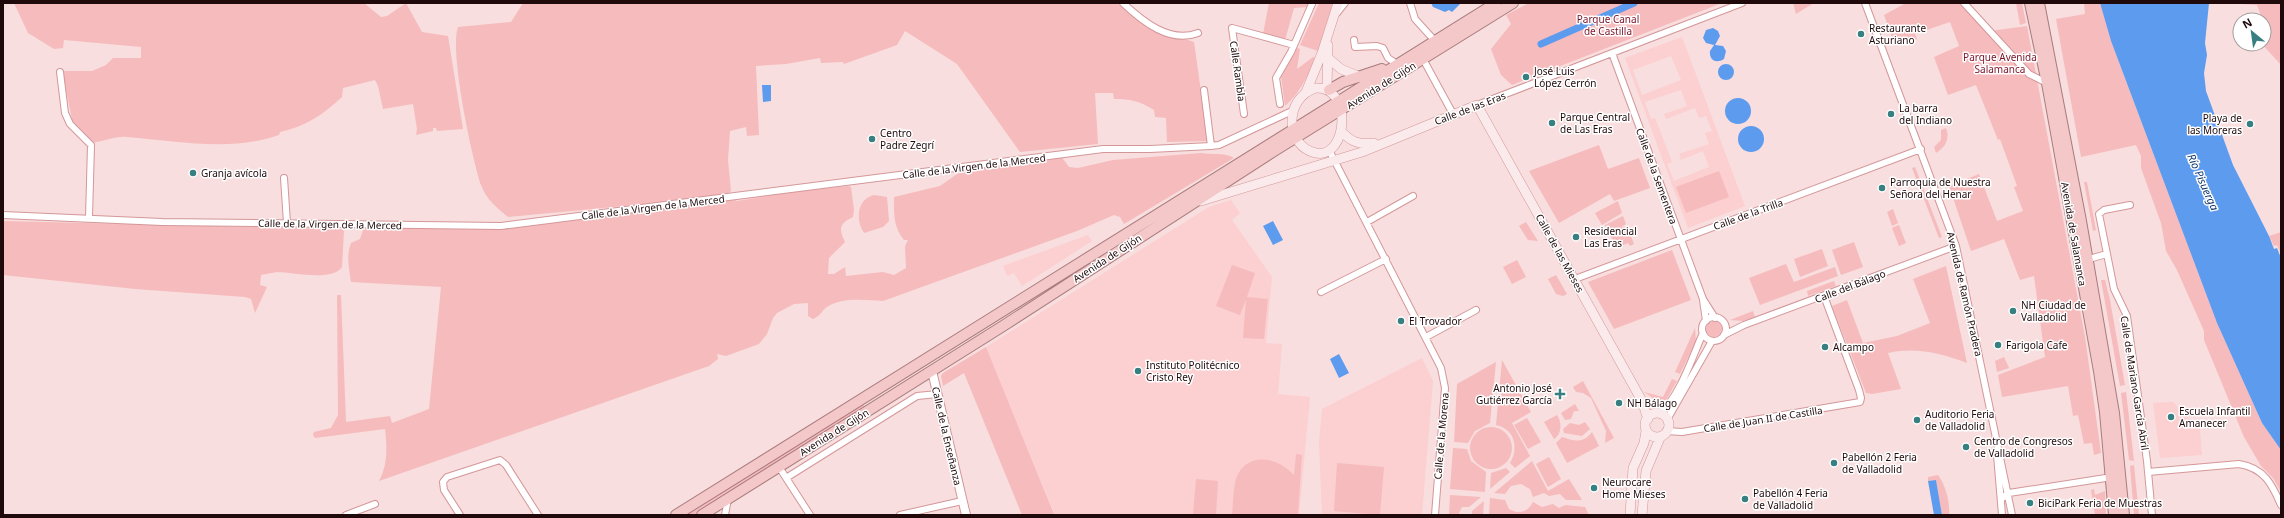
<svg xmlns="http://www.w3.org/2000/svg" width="2284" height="518" font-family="'Noto Sans',sans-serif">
<rect width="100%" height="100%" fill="#f8dede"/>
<!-- built -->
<path fill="#fccfd1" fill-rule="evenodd" d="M1682 37 1745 206 1688 228 1625 58ZM1671 56 1681 80 1642 95 1633 70ZM1681 90 1687 106 1664 114 1666 119 1695 108 1699 118 1706 116 1712 131 1705 133 1709 144 1679 154 1681 160 1703 151 1709 167 1674 181 1667 164 1672 162 1667 149 1655 118 1651 119 1645 102Z
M1231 200 1240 213 1232 220 1272 277 1266 343 1282 344 1278 394 1310 397 1299 515H1055L986 347 1209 207Z
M1088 235 1092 241 1022 286 1014 273 1007 276 1003 266Z
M1422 358 1433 381 1422 515H1322L1319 443 1322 409Z
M2173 402 2200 430 2202 455 2160 458 2153 403Z"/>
<!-- green -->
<path fill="#f6bbbd" d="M14 3H364L381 17 387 16 406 3 422 32 448 36 463 129 437 131 436 128H433V131L416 135 417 129 413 104 383 109 378 86 375 80 343 88 342 97C322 115 307 126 280 132L279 135C231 152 177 141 127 137 117 136 103 141 93 143L73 124 62 71H92L106 65 113 58H141V47L64 40 63 48 54 49 28 33Z
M523 3 1118 4 1147 27 1194 42 1208 141 1167 142 1166 118 1155 117 1154 110C1140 101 1130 99 1114 99L1113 93H1095L1098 144 1020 152 957 64 905 31 897 45 844 64 843 62 821 63 820 58 786 64 756 66 759 135 747 136 746 127 730 131 728 160 731 191 729 193 667 202 508 217C497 208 486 199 481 185 472 158 449 51 458 27L511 22Z
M1269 3H1307L1309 7 1294 8 1285 40 1263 34Z
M1319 3H1333L1318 51 1300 45Z
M1529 3H1722L1512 85 1501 75 1491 49 1511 24 1506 15Z
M1793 3H1814L1796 14Z
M1906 3H1964L1990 31 2027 26 2085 337 2101 453 2094 455 2092 443 2084 444 2078 415 2073 416 2068 386 2002 397 1998 375 2045 357 2034 276 2020 280 2004 239 1971 251 1949 186 1979 174 1997 221 2023 211 2014 187 2017 186 2000 139 1998 140 1976 85 1948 95 1934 57 1959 46 1950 22 1915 34 1917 39 1895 46 1884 15Z
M2016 3H2022L2026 23 2020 25Z
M2084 3H2100L2111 41 2217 323 2262 423 2281 450V492L2273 478 2261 466 2244 437 2204 340V331L2177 270 2166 251 2161 223 2141 168V156L2136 145 2081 157 2056 19 2085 14Z
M2227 3H2281V65L2262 44H2264V20H2259L2260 13 2257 5Z
M1297 48 1300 49 1297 69 1313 57 1316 58C1307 77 1300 93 1285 106L1281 77Z
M1946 128C1950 138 1946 147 1936 153L1934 147 1941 140V130Z
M1599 145 1608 169 1639 158 1650 188 1614 201 1610 194 1559 223 1529 171Z
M1201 153C1211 155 1225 152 1234 158L1124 224 1120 217 1114 215 1077 231 883 301C866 300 841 297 827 307 821 311 822 315 813 319L808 316V303L794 304 777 313 773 318 767 334 759 344 726 356 717 354 718 359 709 366 379 481C388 465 387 447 385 429L315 438 313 435 314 432 331 428 338 415 337 295H341L346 422 390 416 392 423 429 409 441 287 351 282C349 268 346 256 351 243L360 239 363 230 367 228H501L735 200 737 201 803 190 848 186 851 187 854 210 853 217C840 223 838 228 845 242L829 258 828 274H834L845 267 846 276 883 272 894 275 906 268 905 246 908 240H904C893 227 894 213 894 197L940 186 960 172 1061 156 1069 167 1078 168 1113 160Z
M1915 167 1942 237 1939 238 1912 168Z
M1719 171 1729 197 1686 213 1676 187Z
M2084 182H2087L2096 230 2093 231Z
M874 195 887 197 889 221 883 227 864 233C855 220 857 199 874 195Z
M1618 201 1622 213 1602 225 1595 213Z
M1893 209 1898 223 1892 226 1887 212Z
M1623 216 1626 224 1620 228 1627 226 1634 244 1630 246 1628 243 1619 247 1618 244 1626 238 1615 244 1605 225Z
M3 221 341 229 344 231 342 267C332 282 292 272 277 272 272 273 266 274 261 275L260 285 267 287 255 313 251 299 245 297 135 289 3 275Z
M1526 222 1538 241 1528 240 1519 226Z
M1899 225 1906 243 1899 246 1892 228Z
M2281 232V254L2277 245 2274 246 2269 236Z
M1854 242 1863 267 1841 275 1832 250Z
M1822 249 1828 266 1800 277 1794 259Z
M1672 250 1691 300 1614 329 1588 282Z
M1517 260 1526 277 1512 284 1503 267Z
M1786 264 1794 282 1835 267 1838 276 1760 305 1749 278Z
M1232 265 1255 273 1247 297 1268 299 1264 339 1243 338 1246 299 1240 315 1216 306Z
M1946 266 1967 363C1940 353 1916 347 1888 353L1901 389 1872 394 1866 393 1832 306 1847 300 1863 343 1897 336 1930 323 1913 279Z
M1556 275 1567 294 1563 296 1556 294 1548 279Z
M2101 280H2105L2110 300 2125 385 2120 386Z
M1834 281 1836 286 1808 296 1807 291Z
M1753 311 1755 317 1743 321 1730 320Z
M1706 329a8 8 0 1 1 16 0a8 8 0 1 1-16 0Z
M1695 328 1696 341 1680 374 1675 372Z
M986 347 1054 514 1051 515H1022L964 373 943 386 941 376 943 373Z
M2004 357 2009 368 1997 372 1995 361Z
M1502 360 1531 412 1512 423 1530 456 1515 468 1510 463C1519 448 1515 429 1496 425Z
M1496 362 1490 423 1475 431 1468 443 1454 442 1457 384Z
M1672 379 1677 381 1666 400H1656L1644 392 1663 397Z
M1583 381 1614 438 1605 443 1606 431 1591 398 1583 393 1576 392 1573 387Z
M2126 392 2134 461 2129 460 2121 393Z
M863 404 865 408 694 515H684Z
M1575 404 1579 411H1574L1571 419 1565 420 1561 413Z
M1557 415C1562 422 1562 434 1554 439L1544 422Z
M1527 418 1541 442 1528 449 1514 425Z
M1585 422 1590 429 1582 436 1564 433 1563 429 1570 423 1579 425Z
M1470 448a21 21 0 1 1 42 0a21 21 0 1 1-42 0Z
M1592 432 1599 446 1567 463 1556 443 1562 437C1574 441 1583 444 1592 432Z
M1453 448 1467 449 1471 461 1486 472 1485 492 1450 489Z
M1296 454 1302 455 1298 515H1232C1233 505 1233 493 1235 483 1242 452 1275 454 1294 475Z
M1549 457 1561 479 1548 487 1536 464Z
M1532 461 1548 491 1569 479 1582 500H1566L1560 494 1549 496 1544 493 1533 497 1530 489 1521 484 1511 486 1505 494 1494 493Z
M1337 463 1384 467 1380 515 1334 511Z
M2134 465 2139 515H2134L2130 466Z
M1506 468 1510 472 1490 489 1491 473Z
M1938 475C1946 486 1950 502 1949 515H1942L1936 480 1928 481V477Z
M1196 479 1218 481 1216 515H1193Z
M2094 489 2095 495 2105 491 2106 515H2095L2091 490Z
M1450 495 1481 497 1469 507H1462L1458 515H1449Z
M1490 498 1505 500 1509 509C1519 515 1528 512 1533 502L1542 507 1553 504 1559 508 1565 505 1585 507 1589 515H1489Z
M1484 501 1483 515H1472V511Z"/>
<!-- water -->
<path fill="#5d9bef" d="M1431 3H1461L1452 12 1449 10 1445 12 1433 7Z
M2100 3H2209L2205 43 2207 55 2204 73 2206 91 2233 165 2269 236 2274 249 2277 248 2281 258V450L2262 423 2217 323 2111 41Z
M1713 28 1718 31 1720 36 1715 45 1723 46 1726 51 1724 59C1716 64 1709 60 1710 51L1714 45 1706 43 1703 38 1706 30Z
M1718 72a8 8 0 1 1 16 0a8 8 0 1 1-16 0Z
M762 85H771V101L763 102Z
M1725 111a13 13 0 1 1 26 0a13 13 0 1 1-26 0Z
M1738 139a13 13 0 1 1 26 0a13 13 0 1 1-26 0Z
M1273 221 1283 240 1273 245 1263 226Z
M1339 354 1349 373 1339 378 1330 359Z
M1936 480 1942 515H1934L1928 481Z"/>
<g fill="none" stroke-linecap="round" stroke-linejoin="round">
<!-- canal -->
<path stroke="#5d9bef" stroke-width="7" d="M1541 44 1634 3"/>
<!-- minor casing -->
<g stroke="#d49799" stroke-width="8">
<path id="minor" d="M1123 3C1142 21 1170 44 1198 33
M1410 3 1415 19 1435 41
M1865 3 1956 246 2012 515
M1964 3 2029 74 2047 83
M1337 13 1345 3
M1354 40 1355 47 1377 46 1383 48 1388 58 1397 64
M1612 53 1703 299 1715 318
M1423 59 1453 114
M60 72 65 113 70 124 91 145 89 217
M1204 90 1211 146
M1280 104 1276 78 1291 52 1312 4
M1477 105 1742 3
M1244 114 1232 28 1294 45
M1329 150 1441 368 1445 388 1435 515
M284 178 287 223
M2130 205 2104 210 2099 214 2114 289 2127 316 2147 461 2152 515
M3 215 162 222 501 226 1103 149H1150L1211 146 1219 145 1292 111
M1367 222 1413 196
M2085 260 2107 254
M1575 279 1921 149
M1321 292 1386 259
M1703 300 1706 321
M1702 329a12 12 0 1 1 24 0a12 12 0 1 1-24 0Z
M1724 335 1744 325 1956 246
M1426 337 1476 310
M1660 412C1679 399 1693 355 1703 333
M1668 418 1712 341
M1666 431 1682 432 1860 402 1861 398 1859 390 1824 296
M1997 455 2002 515
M779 467 810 515
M2148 472 2239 464C2264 468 2272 484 2281 505
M786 478 917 396 938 394
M2001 499 2009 493 2112 477
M346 515 375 504
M460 515 444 490 443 482 447 477 500 460 506 465 538 515
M725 515 728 499
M900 515 962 501"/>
</g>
<!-- tertiary casing -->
<g stroke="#d49799" stroke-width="10">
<path id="tertiary" d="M932 371 966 515"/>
</g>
<!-- secondary casing -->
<g stroke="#d49799" stroke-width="10">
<path id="secondary" d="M1328 58 1341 69 1360 77
M1316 88C1353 86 1348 159 1316 153 1285 147 1283 98 1316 88Z
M1327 88 1328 45
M1306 92 1322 53 1338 3
M1341 131C1351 142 1359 145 1374 143
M1201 201 1362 152 1477 105 1642 401 1648 419
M1645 425a12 12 0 1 1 24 0a12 12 0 1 1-24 0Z
M1630 515 1633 468 1644 443 1646 431
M1642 515 1646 471 1660 438"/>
</g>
<!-- trunk casing -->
<g stroke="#a87b7d" stroke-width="12">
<path id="trunk" d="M2030 3 2047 83 2099 371 2105 412 2114 515
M2039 3 2081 221 2114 413 2124 515
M1329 90 1343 82 1382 69
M676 515 1496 3
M702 515 1003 326 1274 151 1513 3"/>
</g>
<!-- minor -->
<use href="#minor" stroke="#fff" stroke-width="6"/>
<!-- tertiary -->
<use href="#tertiary" stroke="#fff" stroke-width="8"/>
<!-- secondary -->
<use href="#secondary" stroke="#fbeaeb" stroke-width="9"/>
<!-- trunk -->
<use href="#trunk" stroke="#f4c7c8" stroke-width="10"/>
</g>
<!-- markers -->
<g fill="#377f80" stroke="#fff" stroke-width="1.5">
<circle cx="1861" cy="34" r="4"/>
<circle cx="1526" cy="77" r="4"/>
<circle cx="1891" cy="114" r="4"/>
<circle cx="1552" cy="123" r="4"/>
<circle cx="2250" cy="124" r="4"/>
<circle cx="872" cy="139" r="4"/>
<circle cx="193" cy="173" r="4"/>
<circle cx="1882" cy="188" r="4"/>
<circle cx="1576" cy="237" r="4"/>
<circle cx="2013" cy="311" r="4"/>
<circle cx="1401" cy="321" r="4"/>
<circle cx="1998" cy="345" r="4"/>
<circle cx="1825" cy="347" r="4"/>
<circle cx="1138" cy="371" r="4"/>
<path d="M1558 388h4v4h4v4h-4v4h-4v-4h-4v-4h4z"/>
<circle cx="1619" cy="403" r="4"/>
<circle cx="2171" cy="417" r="4"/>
<circle cx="1917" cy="420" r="4"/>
<circle cx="1966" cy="447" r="4"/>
<circle cx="1834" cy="463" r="4"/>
<circle cx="1594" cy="488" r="4"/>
<circle cx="1745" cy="499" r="4"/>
<circle cx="2030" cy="503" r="4"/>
</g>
<g text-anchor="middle" stroke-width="3" stroke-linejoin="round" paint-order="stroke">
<!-- park labels -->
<g font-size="10" fill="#7a1328" stroke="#fff">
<text x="1608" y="23">Parque Canal<tspan x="1608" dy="12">de Castilla</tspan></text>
<text x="2000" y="61">Parque Avenida<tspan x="2000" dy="12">Salamanca</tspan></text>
</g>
<!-- poi labels -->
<g font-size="10" fill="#1f090b" stroke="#fff" text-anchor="start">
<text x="1869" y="32">Restaurante<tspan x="1869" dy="12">Asturiano</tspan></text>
<text x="1534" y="75">José Luis<tspan x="1534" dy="12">López Cerrón</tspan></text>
<text x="1899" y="112">La barra<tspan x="1899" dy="12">del Indiano</tspan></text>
<text x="1560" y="121">Parque Central<tspan x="1560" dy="12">de Las Eras</tspan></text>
<text x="2242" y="122" text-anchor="end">Playa de<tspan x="2242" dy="12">las Moreras</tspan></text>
<text x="880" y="137">Centro<tspan x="880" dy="12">Padre Zegrí</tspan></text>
<text x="201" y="177">Granja avícola</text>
<text x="1890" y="186">Parroquia de Nuestra<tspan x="1890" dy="12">Señora del Henar</tspan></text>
<text x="1584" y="235">Residencial<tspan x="1584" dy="12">Las Eras</tspan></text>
<text x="2021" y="309">NH Ciudad de<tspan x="2021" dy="12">Valladolid</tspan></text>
<text x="1409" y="325">El Trovador</text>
<text x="2006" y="349">Farigola Cafe</text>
<text x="1833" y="351">Alcampo</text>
<text x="1146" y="369">Instituto Politécnico<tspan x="1146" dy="12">Cristo Rey</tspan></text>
<text x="1552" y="392" text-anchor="end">Antonio José<tspan x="1552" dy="12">Gutiérrez García</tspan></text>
<text x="1627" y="407">NH Bálago</text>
<text x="2179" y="415">Escuela Infantil<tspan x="2179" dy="12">Amanecer</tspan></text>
<text x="1925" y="418">Auditorio Feria<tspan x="1925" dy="12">de Valladolid</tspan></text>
<text x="1974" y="445">Centro de Congresos<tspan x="1974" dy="12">de Valladolid</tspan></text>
<text x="1842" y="461">Pabellón 2 Feria<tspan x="1842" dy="12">de Valladolid</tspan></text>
<text x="1602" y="486">Neurocare<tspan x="1602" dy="12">Home Mieses</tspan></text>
<text x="1753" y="497">Pabellón 4 Feria<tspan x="1753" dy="12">de Valladolid</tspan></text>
<text x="2038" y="507">BiciPark Feria de Muestras</text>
</g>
<!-- street labels -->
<g font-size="10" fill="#1f090b" stroke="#fff">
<text transform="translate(1238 71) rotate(82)" y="4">Calle Rambla</text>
<text transform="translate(1381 85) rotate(-32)" y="4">Avenida de Gijón</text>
<text transform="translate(1470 108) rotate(-21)" y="4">Calle de las Eras</text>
<text transform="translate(974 166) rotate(-7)" y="4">Calle de la Virgen de la Merced</text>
<text transform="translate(1657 176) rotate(70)" y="4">Calle de la Sementera</text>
<text transform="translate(653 207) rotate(-7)" y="4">Calle de la Virgen de la Merced</text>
<text transform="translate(1748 214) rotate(-20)" y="4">Calle de la Trilla</text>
<text transform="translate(330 224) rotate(1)" y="4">Calle de la Virgen de la Merced</text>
<text transform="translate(2074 234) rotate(80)" y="4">Avenida de Salamanca</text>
<text transform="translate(1560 253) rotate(61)" y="4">Calle de las Mieses</text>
<text transform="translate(1107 258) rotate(-33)" y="4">Avenida de Gijón</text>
<text transform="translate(1850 286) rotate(-21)" y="4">Calle del Bálago</text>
<text transform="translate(1965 294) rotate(77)" y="4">Avenida de Ramón Pradera</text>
<text transform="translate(2135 383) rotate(81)" y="4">Calle de Mariano García Abril</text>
<text transform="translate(1763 419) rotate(-9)" y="4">Calle de Juan II de Castilla</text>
<text transform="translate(834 432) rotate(-32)" y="4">Avenida de Gijón</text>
<text transform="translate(947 436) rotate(77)" y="4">Calle de la Enseñanza</text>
<text transform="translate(1441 436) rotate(-85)" y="4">Calle de la Morena</text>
</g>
<!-- water labels -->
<g font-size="11" font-style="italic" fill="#0f396e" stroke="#fff">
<text transform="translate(2203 182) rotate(66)" y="4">Río Pisuerga</text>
</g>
</g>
<!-- border -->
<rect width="2284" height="518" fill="none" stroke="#1f090b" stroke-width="8"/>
<!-- north arrow -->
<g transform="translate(2252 32) rotate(331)"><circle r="19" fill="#ffffff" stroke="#a59d9d"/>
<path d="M0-3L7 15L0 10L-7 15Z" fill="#377f80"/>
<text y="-6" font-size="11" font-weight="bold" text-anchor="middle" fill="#1f090b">N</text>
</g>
</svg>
